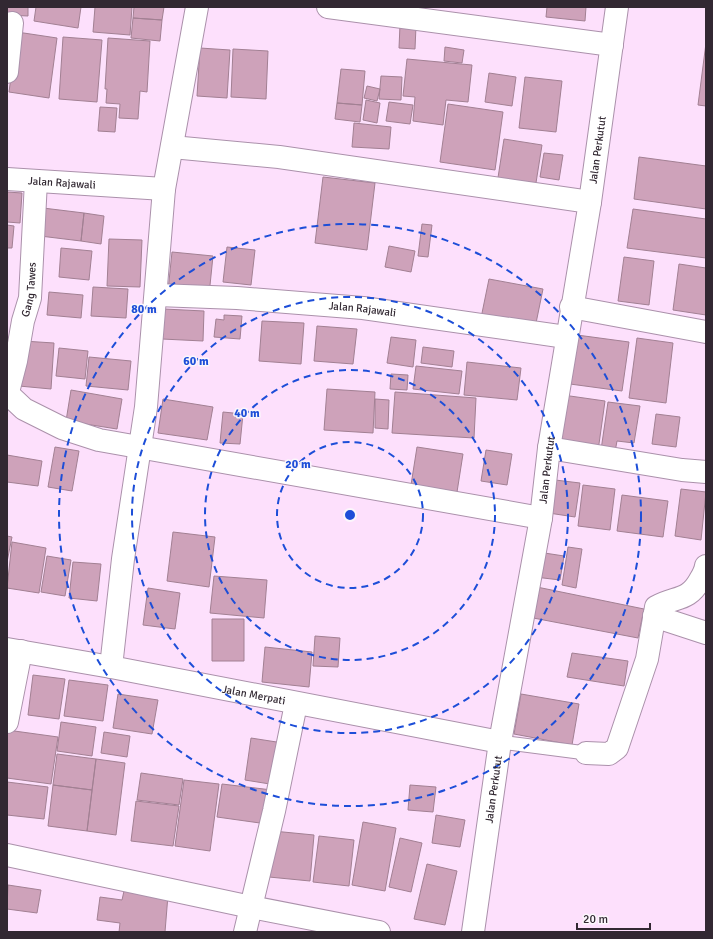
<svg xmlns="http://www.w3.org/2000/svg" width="713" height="939" font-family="Signika,sans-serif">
<rect width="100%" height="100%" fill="#fde0fc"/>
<!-- building -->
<path fill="#cea2ba" stroke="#a28093" d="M7 7H28V16L7 15Z
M36 7H81L78 28 34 21Z
M95 7H132L130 35 93 32Z
M134 7H164L162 20 133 18Z
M547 7H586L585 21 546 17Z
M133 18 162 20 160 41 131 38Z
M400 25 416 26 415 49 399 48Z
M17 32 57 38 49 98 9 92Z
M63 37 102 40 97 102 59 99Z
M108 38 150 41 147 92 140 91 138 119 119 118 120 104 106 103 107 89H105Z
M706 43V106L698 105Z
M445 47 464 50 462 63 444 61Z
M200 48 230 50 227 98 197 96Z
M233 49 268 51 266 99 231 97Z
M407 59 472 65 468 102 446 100 443 125 413 121 415 97 403 96Z
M341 69 365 71 362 105 337 103Z
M489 73 516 77 512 106 485 102Z
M381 76 402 77 401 100 379 99Z
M525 77 562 81 556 132 519 128Z
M367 86 380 89 377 101 364 98Z
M366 100 380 103 377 123 363 120Z
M389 102 413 105 410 124 386 121Z
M337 103 362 105 360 122 335 119Z
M448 104 503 112 495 170 440 162Z
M100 107 117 108 115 132 98 131Z
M354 123 391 127 389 149 352 147Z
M504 139 542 145 535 189 497 184Z
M544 153 563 155 559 180 540 177Z
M639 157 706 166V209L634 199Z
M323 177 375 183 367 250 315 243Z
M7 192 22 193 20 223 7 222Z
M43 208 84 213 81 241 40 236Z
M633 209 706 219V258L627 248Z
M84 213 104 216 101 244 81 241Z
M422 224 432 225 428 257 418 256Z
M7 225 14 226 12 248H7Z
M109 239 142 240 140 287 107 286Z
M389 246 415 251 411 272 385 267Z
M227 247 255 250 251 285 223 282Z
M61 248 92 251 89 280 59 277Z
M172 252 213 256 209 295 168 291Z
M624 257 654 261 649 305 618 301Z
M679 264 706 268V315L673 310Z
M489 279 543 289 535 328 481 318Z
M93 287 128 289 126 318 91 316Z
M49 292 83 295 81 318 47 315Z
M164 309 204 311 203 341 162 339Z
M224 315 242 316 240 339 214 337 216 319 224 320Z
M262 321 304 323 301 364 259 361Z
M317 326 357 329 353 364 314 361Z
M577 335 629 342 622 391 570 384Z
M391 337 416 340 413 367 387 363Z
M637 338 673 343 666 403 629 398Z
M23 341 54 343 51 389 19 386Z
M423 347 454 351 452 367 421 363Z
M59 348 88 351 85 379 56 376Z
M89 357 131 361 128 390 86 386Z
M467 362 521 368 517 400 464 395Z
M416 366 462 371 459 394 413 389Z
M391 374 408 375 407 390 390 389Z
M327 389 375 392 373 433 324 430Z
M71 390 122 399 117 429 66 421Z
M395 392 476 398 474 438 392 433Z
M563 395 605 401 598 451 556 445Z
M163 399 213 407 207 440 158 433Z
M375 399 389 400 388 429 375 428Z
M608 402 640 406 634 443 617 441 615 452 601 450Z
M223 412 243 414 240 444 220 443Z
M656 414 680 417 676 447 652 444Z
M55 447 79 451 72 491 48 487Z
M417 447 463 454 457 492 411 485Z
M486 450 512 454 507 485 481 481Z
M7 455 42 461 38 486 7 482Z
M547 479 580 483 575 517 542 512Z
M583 485 615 489 610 530 578 526Z
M681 489 706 492 701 540 675 536Z
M622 495 668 501 663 537 617 531Z
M173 532 215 537 209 587 167 581Z
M7 536 12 537 7 562Z
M12 542 46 548 39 593 7 588Z
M568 547 582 549 576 588 562 585Z
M538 552 564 556 560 580 535 577Z
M47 556 71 560 65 596 41 592Z
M73 562 101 564 97 601 69 598Z
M214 576 267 580 264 618 210 613Z
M532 586 644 609 638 638 528 617Z
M148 588 180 593 175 629 143 625Z
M212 619H244V661H212Z
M315 636 340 638 338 667 313 666Z
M265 647 312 652 309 687 262 682Z
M572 653 628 661 624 686 567 677Z
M33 675 65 679 59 719 28 715Z
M69 680 108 685 103 721 64 716Z
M118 694 158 700 152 734 113 728Z
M521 694 579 704 572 745 514 734Z
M61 722 96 727 92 756 57 751Z
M7 730 58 737 51 784 7 778Z
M104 732 130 736 127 757 101 753Z
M251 738 283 743 276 785 245 780Z
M57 754 96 759 92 790 53 785Z
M96 759 125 763 116 835 87 831Z
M141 773 183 779 179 805 137 800Z
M184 780 219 784 210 851 175 846Z
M7 782 48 787 44 819 7 815Z
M222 784 272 790 267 824 217 817Z
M53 785 92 790 87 831 48 826Z
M410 785 436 787 433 812 408 810Z
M136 801 179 806 173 846 131 841Z
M436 815 465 820 460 847 432 843Z
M363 822 396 828 385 891 352 885Z
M273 831 314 835 310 881 269 877Z
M319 836 354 840 349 886 313 882Z
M400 838 422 843 411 892 389 887Z
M427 864 457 871 445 925 414 919Z
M8 885 41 890 37 913 7 909Z
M124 891 168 895 165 932H119L120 923 97 920 100 897 122 900Z"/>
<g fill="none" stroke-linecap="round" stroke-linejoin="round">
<!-- lane casing -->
<g stroke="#ab91ab" stroke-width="15">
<path id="lane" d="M500 742 586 753"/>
</g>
<!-- street casing -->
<g stroke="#ab91ab" stroke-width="24">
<g id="street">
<path d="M328 7 612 45"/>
<path d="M7 72 12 23"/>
<path d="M172 147 279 157 590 202"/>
<path id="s1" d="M7 179 164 189"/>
<path id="s2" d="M157 295 237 298 363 308 566 337"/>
<path d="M571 307 706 332"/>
<path d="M7 393 24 409 62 428 99 440 541 518"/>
<path id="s3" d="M7 396 16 361 23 321 30 298 36 181"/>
<path d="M549 448 682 470 706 472"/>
<path d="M654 616 706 633"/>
<path id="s4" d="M7 649 111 667 500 742"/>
<path d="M111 667 123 559 146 407 164 189 197 7"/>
<path d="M7 722 21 651"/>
<path d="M586 753 609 754 617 748 647 659 656 607C675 596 688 602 700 580 703 575 705 572 706 566"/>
<path d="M7 855 251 907 379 932"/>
<path d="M245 932 274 811 296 704"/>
<path id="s5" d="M473 932 500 742 541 518 549 448 590 202 617 7"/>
</g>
</g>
<!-- lane -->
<use href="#lane" stroke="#fff" stroke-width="13"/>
<!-- street -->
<use href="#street" stroke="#fff" stroke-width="22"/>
</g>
<!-- distance rings -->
<g fill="none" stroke="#1d4ed8" stroke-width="2" stroke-dasharray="7 5">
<circle cx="350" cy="515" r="73"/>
<circle cx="350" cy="515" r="145"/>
<circle cx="350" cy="515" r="218"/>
<circle cx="350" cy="515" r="291"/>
</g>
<g text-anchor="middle" stroke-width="3" stroke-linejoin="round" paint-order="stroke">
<!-- street labels -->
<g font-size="11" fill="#322832" stroke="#fbf6fb">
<text dy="4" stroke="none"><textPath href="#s5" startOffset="792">Jalan Perkutut</textPath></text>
<text dy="4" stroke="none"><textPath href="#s1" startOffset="55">Jalan Rajawali</textPath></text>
<text dy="4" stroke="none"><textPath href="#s3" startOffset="109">Gang Tawes</textPath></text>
<text dy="4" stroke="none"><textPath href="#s2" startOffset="206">Jalan Rajawali</textPath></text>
<text dy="4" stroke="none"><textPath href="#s5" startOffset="468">Jalan Perkutut</textPath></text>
<text dy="4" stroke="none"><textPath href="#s4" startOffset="251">Jalan Merpati</textPath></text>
<text dy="4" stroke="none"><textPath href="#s5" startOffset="144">Jalan Perkutut</textPath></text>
</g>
</g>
<circle cx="350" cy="515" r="6" fill="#1d4ed8" stroke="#fbf6fb" stroke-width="2"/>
<g font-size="12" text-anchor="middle" font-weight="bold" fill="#1d4ed8" stroke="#fbf6fb" stroke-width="3" stroke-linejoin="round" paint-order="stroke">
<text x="144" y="313">80 m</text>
<text x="196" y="365">60 m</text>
<text x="247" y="417">40 m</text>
<text x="298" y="468">20 m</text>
</g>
<!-- border -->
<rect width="713" height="939" fill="none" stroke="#322832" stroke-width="16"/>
<!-- scale -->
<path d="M577 923v6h73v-6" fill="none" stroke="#322832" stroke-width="2"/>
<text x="583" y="923" font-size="12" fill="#322832" stroke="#fbf6fb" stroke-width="3" paint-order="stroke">20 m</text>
</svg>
